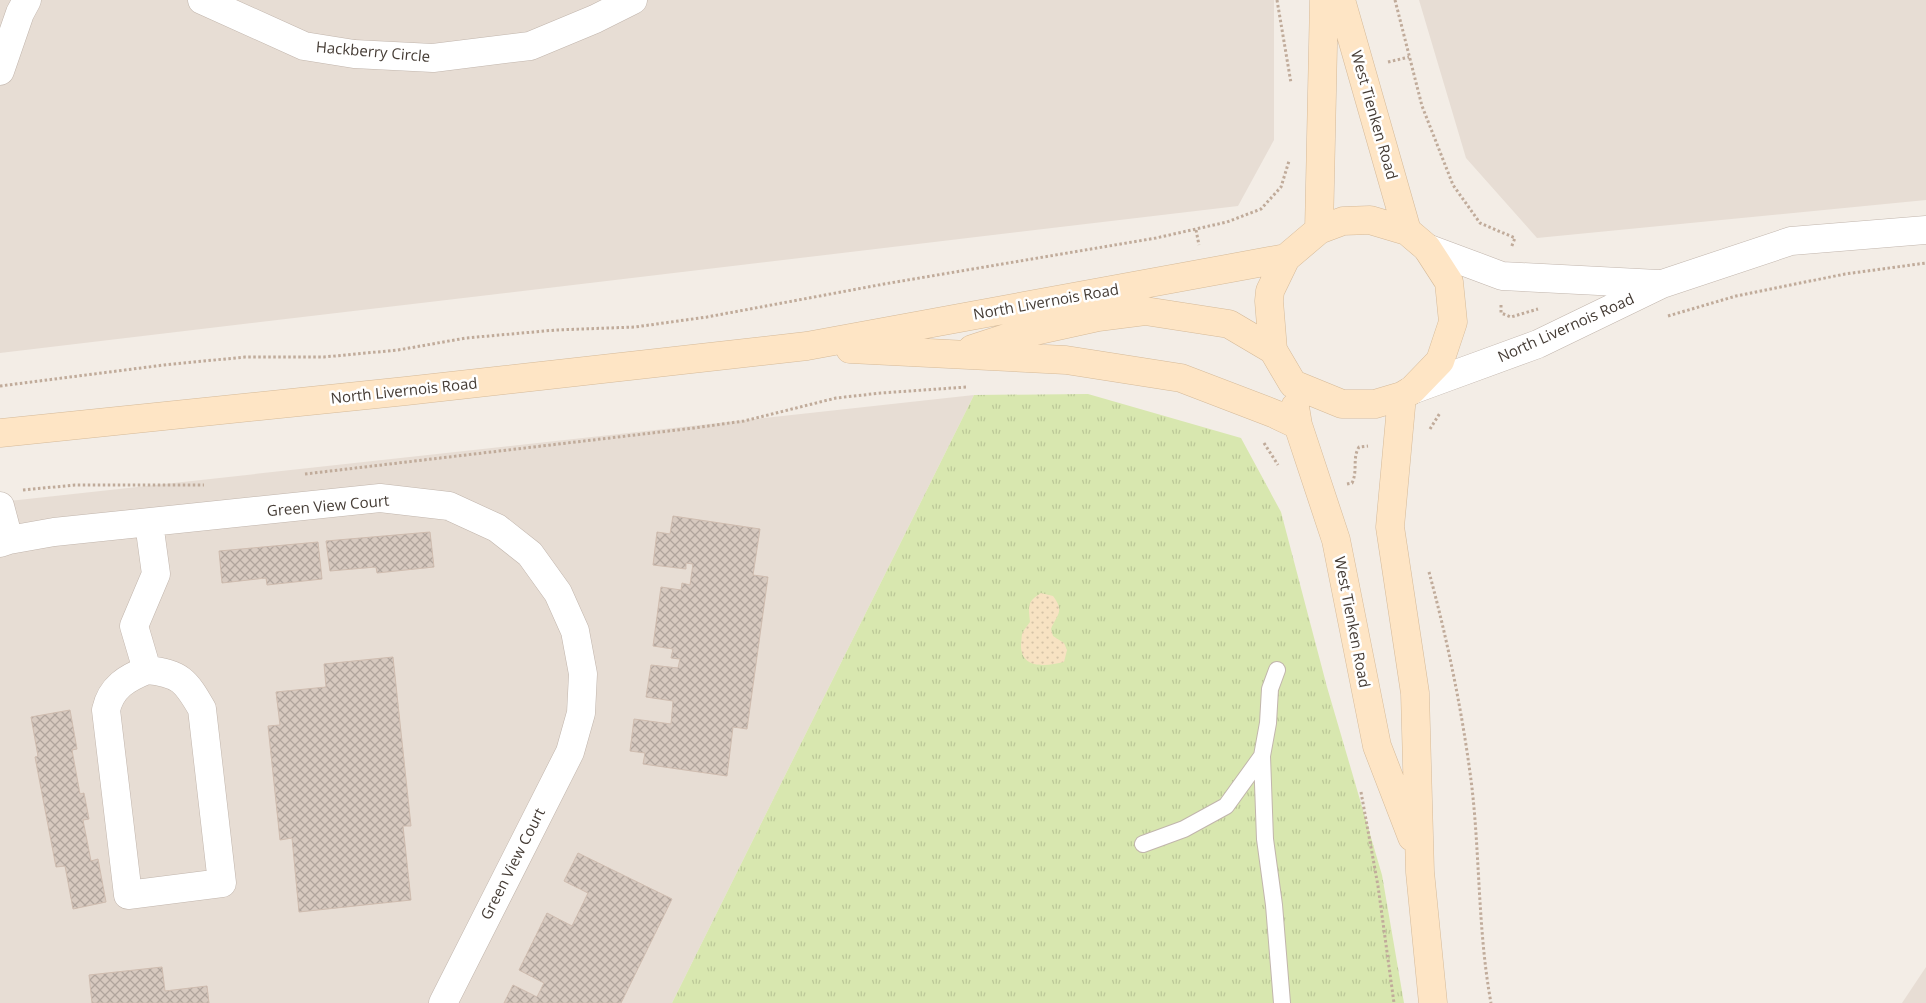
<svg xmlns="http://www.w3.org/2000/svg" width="1926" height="1003" font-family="'Open Sans',sans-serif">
<defs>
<pattern id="grass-tufts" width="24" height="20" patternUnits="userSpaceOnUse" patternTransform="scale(1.25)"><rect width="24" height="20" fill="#d8e7af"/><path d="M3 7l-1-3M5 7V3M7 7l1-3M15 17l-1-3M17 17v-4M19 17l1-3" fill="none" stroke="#bbc797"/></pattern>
<pattern id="sand-dots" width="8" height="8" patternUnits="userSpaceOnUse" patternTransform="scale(1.25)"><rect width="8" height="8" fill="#f7e2c2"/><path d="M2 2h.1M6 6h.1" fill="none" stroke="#d5c3a7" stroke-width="1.8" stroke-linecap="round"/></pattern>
<pattern id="building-cross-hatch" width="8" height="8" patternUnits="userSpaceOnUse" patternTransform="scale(1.25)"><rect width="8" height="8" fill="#d7c9bf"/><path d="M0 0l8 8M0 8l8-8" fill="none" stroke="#b0a49c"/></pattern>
</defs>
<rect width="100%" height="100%" fill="#f3ede6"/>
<!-- residential -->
<path fill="#e7ddd4" d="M0 0H1274V140L1238 206 0 353Z
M1419 0H1926V200L1537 238 1466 158Z
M974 395 672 1003H0V502Z
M1926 967V1003H1902Z"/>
<!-- grass -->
<path fill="url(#grass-tufts)" d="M1088 394 1241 438 1281 512 1327 687 1382 875 1404 1003H672L974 395Z"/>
<!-- sand -->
<path fill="url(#sand-dots)" d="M1041 593 1053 596C1065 612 1057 614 1051 629L1053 636 1064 643 1067 650 1064 662C1047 666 1020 670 1021 644 1022 640 1021 635 1023 632 1025 628 1028 625 1030 622 1029 607 1026 602 1041 593Z"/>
<!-- building -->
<path fill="url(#building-cross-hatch)" stroke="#cfbcaf" d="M673 516 760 529 753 575 768 577 747 729 733 727 727 776 643 764 645 753 630 751 634 719 671 724 673 701 646 697 651 665 678 668 680 659 671 658 673 649 653 646 661 587 681 590 682 583 690 585 693 564 686 563V569L653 565 657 532 670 534Z
M430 532 434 567 377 573 376 567 330 571 326 541Z
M318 542 322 579 267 585 266 578 222 583 219 551Z
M393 657 411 826H403L411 900 299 912 292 838 280 840 268 726 280 725 276 692 326 687 324 664Z
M70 710 77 749 72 750 80 794 84 793 89 819 83 820 91 861 98 859 106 902 73 909 65 866 56 867 35 757 38 756 31 717Z
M578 853 672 899 621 1003H504L513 985 537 997 544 983 519 970 547 913 572 926 588 893 564 881Z
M162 967 165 991 207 986 209 1003H92L89 975Z"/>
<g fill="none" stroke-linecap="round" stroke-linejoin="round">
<!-- lane casing -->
<g stroke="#c1b5ac" stroke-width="18">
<path id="lane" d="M1262 756 1265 839 1274 905 1282 1003
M1143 844 1184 829 1226 806 1262 756 1268 723 1270 689 1277 670"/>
</g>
<!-- street casing -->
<g stroke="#c1b5ac" stroke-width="29">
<path id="street" d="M202 0 304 46 354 54 433 58 530 46 595 19 633 0
M0 71 20 13 27 0
M1427 248 1502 276 1658 284
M1412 390 1538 344 1662 284 1791 241 1926 230
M0 506 9 540
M0 543 9 540 54 532 380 498 449 506 497 528 530 554 558 593 575 631 583 674 581 713 570 752 443 1003
M147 670C127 678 111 687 106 710L128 895 222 883 202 709C186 681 180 673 147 670L134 626 156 574 149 523"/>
</g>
<!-- secondary casing -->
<g stroke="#d5ba99" stroke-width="29">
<path id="secondary" d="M1341 0 1407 231
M1370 220 1407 231 1427 248 1449 282 1453 322 1440 361 1412 390 1402 396 1375 404H1342L1293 384 1273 350 1269 301 1270 291 1286 258 1319 230 1343 221Z
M1319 230 1324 0
M850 349 1066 360 1181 378 1275 414 1298 425
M972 349 1012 336 1098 317 1145 311 1229 324 1273 350
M1402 396 1390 527 1415 693 1420 872 1433 1003
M1295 407 1298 425 1336 540 1377 746 1412 837
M0 433 406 391 807 346 1286 258"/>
</g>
<!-- path -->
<path stroke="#c0ab9a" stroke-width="3" stroke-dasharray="2.5 2.5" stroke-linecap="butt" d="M1277 0 1291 83
M1395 0 1422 106 1453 185 1480 223 1515 238 1511 248
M1388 62 1409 57
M1196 230 1199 245
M1501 305V313L1511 317 1538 309
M1668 316 1736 296 1845 274 1926 263
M0 386 164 365 245 357H324L398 350 466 338 556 330 635 327 707 317 884 284 1156 238 1227 222 1261 209 1281 187 1289 161
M1430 429 1440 413
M1264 443 1278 465
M305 474 694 428 744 421 836 398 881 393 967 387
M1347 484 1352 483C1358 471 1352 458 1359 447L1368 446
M23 490 75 485H204
M1429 572C1448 642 1463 715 1472 788 1480 859 1478 932 1491 1003
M1361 792 1378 886 1394 1003"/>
<!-- lane -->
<use href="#lane" stroke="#fff" stroke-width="16"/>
<!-- street -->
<use href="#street" stroke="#fff" stroke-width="28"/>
<!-- secondary -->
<use href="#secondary" stroke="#fee5c5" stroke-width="28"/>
</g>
<g text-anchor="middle" stroke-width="5" stroke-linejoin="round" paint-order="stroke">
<!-- street labels -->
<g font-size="15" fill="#453c35" stroke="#fff">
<text transform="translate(373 52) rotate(5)" y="5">Hackberry Circle</text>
<text transform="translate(1374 115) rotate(74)" y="5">West Tienken Road</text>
<text transform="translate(1046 302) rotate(-10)" y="5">North Livernois Road</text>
<text transform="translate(1566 328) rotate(-24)" y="5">North Livernois Road</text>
<text transform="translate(404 391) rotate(-6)" y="5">North Livernois Road</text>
<text transform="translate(328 506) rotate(-5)" y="5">Green View Court</text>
<text transform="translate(1352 622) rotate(79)" y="5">West Tienken Road</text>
<text transform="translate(513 864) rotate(-63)" y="5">Green View Court</text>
</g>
</g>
</svg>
